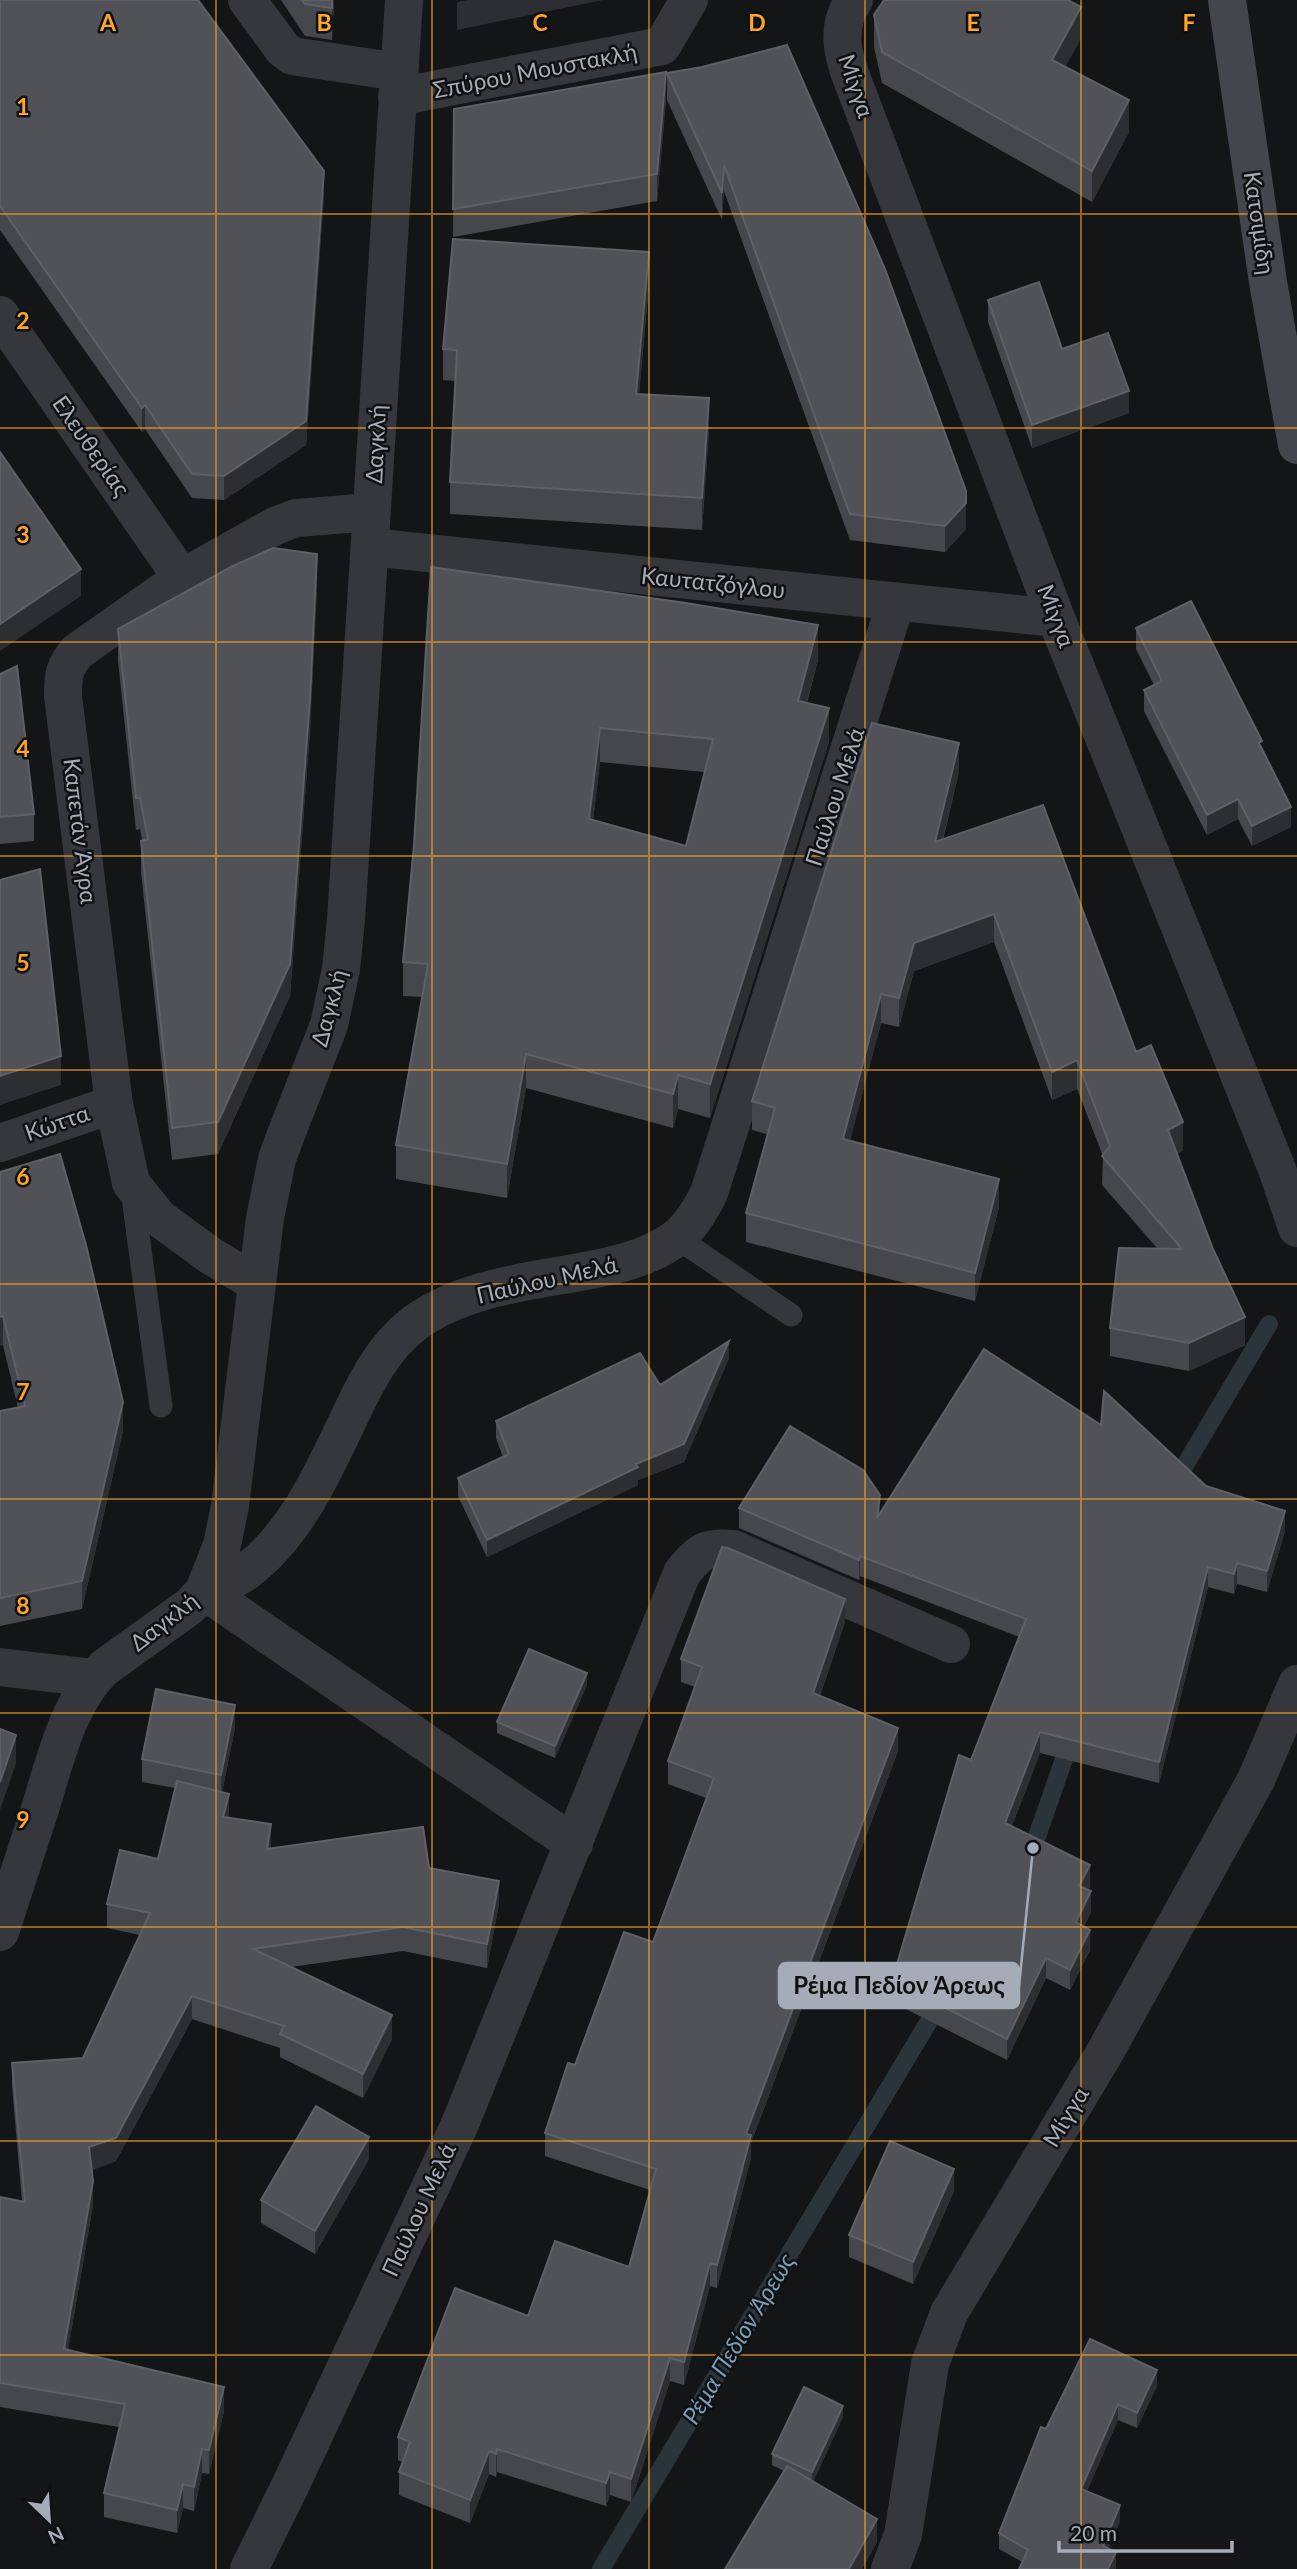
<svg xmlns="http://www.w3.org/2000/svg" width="1297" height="2569" font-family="Lato,sans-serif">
<rect width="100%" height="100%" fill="#141517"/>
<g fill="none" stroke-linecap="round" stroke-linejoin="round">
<!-- stream -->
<path stroke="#29353b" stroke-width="18" d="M1172 1487 1269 1324
M1025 1860 1033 1848 1072 1736
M601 2569 941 2001"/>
<!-- lane -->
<path stroke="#35373c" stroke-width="23" d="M132 1190 161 1406
M677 1238 791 1315"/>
<!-- street -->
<path stroke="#35373c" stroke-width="38" d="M247 0 283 49 292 56 399 72
M854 0C829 36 850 72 863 108L1056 618 1277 1169 1297 1228
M397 97 662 46 689 0
M0 315 182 578
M370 547 1056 618
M0 1143 114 1104
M256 1283 211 1256 159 1218 131 1183 114 1104 63 696C63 676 64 666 78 651L182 578 275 526 296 518 372 512
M204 1591C219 1586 235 1580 247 1571 297 1533 323 1472 349 1418 366 1382 383 1347 415 1323 461 1289 525 1282 580 1272 613 1266 647 1259 675 1239 690 1228 701 1209 709 1193L896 602
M204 1591 574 1844
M0 1667 94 1678
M0 1932C13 1891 27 1850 40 1809 55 1761 67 1704 104 1668L190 1606 204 1591 222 1545 230 1506 265 1218 277 1159 285 1137 329 1025 341 969 346 920 404 0
M249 2569 291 2484 460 2124 682 1573C699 1552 705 1546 733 1549L951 1644
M890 2569 903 2535 930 2364 949 2313 1105 2052 1256 1780 1297 1684"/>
<!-- secondary -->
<path stroke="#43464c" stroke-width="38" d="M1227 0 1268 282 1297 445"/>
</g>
<!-- wall -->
<path fill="#45474c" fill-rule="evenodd" d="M0 0 324 195 306 445 224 500 192 498 145 429 142 432 0 230Z
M281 0H334L332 40 305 36Z
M874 15 1081 38 1065 67 1129 132 1092 202 882 83 874 47Z
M667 73 966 529 945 552 850 540 724 191 722 220 667 100Z
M666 100 657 201 453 237 454 109Z
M649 284 639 394 709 430 702 530 450 514V482L455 381 443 380V349Z
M988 300 1062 349 1129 413 1032 448 988 322Z
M431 567 818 660 807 703 829 742 710 1118 678 1109 673 1128 526 1088 507 1198 396 1179V1145L422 997 403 996V962L414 845ZM600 762 704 772 686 846 593 820Z
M317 586 310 730 290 996 218 1154 172 1160 141 872V841L142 840 140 829 136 830 118 661V629Z
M1136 628 1262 749 1291 827 1252 846 1238 819 1207 835 1144 711V690L1154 685 1136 649Z
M0 674 34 814V841L0 844Z
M959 772 943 840 1136 1052 1183 1150 1177 1154 1245 1345 1189 1371 1110 1356V1328L1157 1248 1102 1185 1103 1156 1077 1089 1052 1100 994 942 914 971 899 1027 881 1023 850 1140 999 1207 975 1301 746 1242V1213L767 1134 752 1130V1101Z
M0 1172 123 1431 82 1609 0 1626V1411L18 1408 3 1345Z
M729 1358 684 1462 638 1480V1485L487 1557 458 1496V1478L503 1457 496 1438V1421L660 1385Z
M1101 1425 1285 1531 1267 1592 1237 1584 1234 1594 1208 1587 1159 1783 1040 1753 1012 1826 1090 1886 1088 1890 1091 1912 1084 1926 1090 1950 1070 1990 1046 1978 1007 2060 892 2002V1981L971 1760 1019 1637 860 1576 859 1580 739 1528V1508L880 1512Z
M845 1622 820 1696 898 1751 751 2143V2158L717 2288 710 2286 684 2385 670 2381 631 2502 610 2495 606 2506 497 2472 496 2477 489 2474 470 2523 399 2495V2472L402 2462 398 2460V2437L528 2316 629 2267 650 2190 545 2156V2133L575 2065 653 1942 706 1798 668 1784V1761L695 1687 681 1682V1659Z
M587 1685 555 1758 497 1733V1722Z
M235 1728 222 1792 229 1818 271 1848 429 1868 499 1904 487 1968 403 1951 291 1967 392 2039 363 2098 280 2057V2048L192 2019 116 2161 92 2170 93 2205 68 2350 224 2411 209 2474 202 2473 194 2511 183 2508 177 2533 104 2517V2493L119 2427 0 2407V2197L22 2201 12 2086V2063L83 2058 140 1935 107 1928V1904L158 1859 175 1788 142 1782V1759Z
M369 2159 315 2254 261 2223V2200Z
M954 2191 913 2284 849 2257V2235Z
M1157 2386 1137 2428 1118 2420 1087 2491 1120 2521 1109 2548 1116 2568 1022 2562 999 2549V2533L1046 2429Z
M843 2417 813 2482 877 2542 862 2569H725L784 2471 772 2465V2454Z"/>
<!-- shaded-wall -->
<path fill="#2d2e32" d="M332 0H334L332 40Z
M468 0H603L457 30V2Z
M1081 7V38L1052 92V60Z
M666 72V100L657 201V174Z
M1129 100V132L1092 202V171Z
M724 165V191L722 220V193Z
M324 171V195L306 445 224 500V476Z
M649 252V284L636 425V394Z
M1129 391V413L1032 448V425Z
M709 398V430L702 530V498Z
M145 405V429L142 432V408Z
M966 503V529L945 552V526Z
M317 554V586L310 730 290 996 218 1154V1122Z
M81 569V596L0 651V624Z
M818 625V660L798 735V701Z
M829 708V742L710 1118V1084Z
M600 728V762L589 853V819Z
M959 743V772L935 871V842Z
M1238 799V819L1207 835V815Z
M1291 807V827L1252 846V826Z
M994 914V942L914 971 899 1027V998L914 943Z
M881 994V1023L843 1167V1139Z
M526 1054V1088L507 1198V1164Z
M61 1056V1085L0 1105V1076Z
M1077 1060V1089L1052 1100V1072Z
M678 1075V1109L673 1128V1094Z
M1183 1122V1150L1168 1158V1130Z
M999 1179V1207L975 1301V1273Z
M3 1316V1345L0 1346V1317Z
M1245 1317V1345L1189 1371V1343Z
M729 1341V1358L684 1462 638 1480V1485L487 1557V1540L636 1464Z
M123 1402V1431L82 1609V1581Z
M880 1495V1515L877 1518Z
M1285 1511V1531L1267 1592V1571Z
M860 1556V1576L859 1580V1560Z
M1237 1563V1584L1234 1594V1574Z
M1208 1567V1587L1159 1783V1762Z
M845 1599V1622L813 1716V1693Z
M587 1673V1685L555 1758V1746Z
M235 1705V1728L221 1798V1775Z
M898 1728V1751L751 2143V2158L717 2288V2265L746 2134Z
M1040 1732V1753L1005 1844V1823Z
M16 1735V1763L0 1810V1782Z
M229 1794V1818L223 1817Z
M271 1824V1848L267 1849Z
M1090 1865V1886L1079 1907V1886Z
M499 1881V1904L487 1968V1944Z
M1091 1891V1912L1076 1943V1922Z
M1090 1930V1950L1070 1990V1970Z
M1046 1958V1978L1007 2060V2039Z
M192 1996V2019L116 2161 89 2171V2147Z
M392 2015V2039L363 2098V2074Z
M369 2137V2159L315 2254V2231Z
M954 2169V2191L913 2284V2262Z
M93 2181V2205L64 2373V2349Z
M710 2263V2286L684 2385V2362Z
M670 2358V2381L631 2502V2479Z
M1157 2370V2386L1137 2428V2413Z
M224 2387V2411L209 2474V2450Z
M1118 2404V2420L1081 2505V2489Z
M843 2406V2417L812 2484V2472Z
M202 2449V2473L194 2511V2487Z
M497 2449V2472L496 2477V2454Z
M489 2451V2474L470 2523V2500Z
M610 2472V2495L606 2506V2483Z
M183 2484V2508L177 2533V2510Z
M1120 2505V2521L1103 2562V2546Z
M877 2519V2542L862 2569H849Z
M1116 2552V2569H1108Z"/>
<!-- building -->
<path fill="#505258" stroke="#5d6067" stroke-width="2" fill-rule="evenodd" d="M0 0H198L324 171 306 421 224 476 192 474 145 405 142 408 0 206Z
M302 0H332V8L305 4Z
M884 0H1068L1081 7 1052 60 1129 100 1092 171 882 52 874 15Z
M787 45 885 269 966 491V503L945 526 850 514 724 165 722 193 667 73 702 67Z
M666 72 657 174 453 209 454 109Z
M453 239 649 252 636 394 709 398 702 498 450 482 457 350 443 349Z
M1039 282 1062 349 1108 333 1129 391 1032 425 988 300Z
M0 452 81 569 0 624Z
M273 548 317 554 310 698 290 964 218 1122 172 1128 141 841 148 839 140 798H136L118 629 231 567Z
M431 567 686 603 818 625 798 701 829 708 710 1084 678 1075 673 1094 526 1054 507 1164 396 1145 428 964 403 962 414 845ZM600 728 713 739 686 846 589 819Z
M1191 601 1262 741 1259 743 1291 807 1252 826 1238 799 1207 815 1144 690 1162 681 1136 628Z
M17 666 34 814 0 817V674Z
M872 723 959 743 935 842 1043 805 1136 1052 1151 1045 1183 1122 1168 1130 1213 1249 1245 1317 1189 1343 1110 1328 1119 1248 1182 1249 1102 1156 1110 1146 1077 1060 1052 1072 994 914 914 943 899 998 881 994 843 1139 999 1179 975 1273 746 1213 775 1108 752 1101Z
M40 869 61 1056 0 1076V880Z
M60 1154 86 1245 123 1402 82 1581 0 1598V1411L25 1406 3 1316 0 1317V1172Z
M729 1341 684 1444 636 1464 638 1467 487 1540 458 1478 509 1454 496 1421 640 1353 660 1385Z
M984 1349 1101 1425 1104 1391 1206 1486 1285 1511 1267 1571 1237 1563 1234 1574 1208 1567 1159 1762 1040 1732 1005 1823 1090 1865 1079 1886 1091 1891 1076 1922 1090 1930 1070 1970 1046 1958 1007 2039 892 1981 959 1755 971 1760 1026 1619 860 1556 859 1560 739 1508 790 1426 863 1470 880 1495 877 1518Z
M722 1547 728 1548 845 1599 813 1693 898 1728 746 2134 751 2135 717 2265 710 2263 684 2362 670 2358 631 2479 610 2472 606 2483 497 2449 496 2454 489 2451 470 2500 399 2472 410 2442 398 2437 455 2288 528 2316 555 2241 629 2267 656 2169 545 2133 568 2063 575 2065 624 1932 653 1942 714 1778 668 1761 702 1667 681 1659Z
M529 1649 587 1673 555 1746 497 1722Z
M156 1689 235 1705 221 1775 142 1759Z
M0 1729 16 1735 0 1782Z
M177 1781 229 1794 223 1817 271 1824 267 1849 423 1827 429 1868 499 1881 487 1944 403 1927 253 1949 392 2015 363 2074 280 2034 284 2026 192 1996 116 2138 89 2147 93 2181 64 2349 224 2387 209 2450 202 2449 194 2487 183 2484 177 2510 104 2493 125 2404 0 2383V2197L25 2202 12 2063 83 2058 150 1913 107 1904 120 1850 158 1859Z
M316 2106 369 2137 315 2231 261 2200Z
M890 2141 954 2169 913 2262 849 2235Z
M1090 2339 1157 2370 1137 2413 1118 2404 1081 2489 1120 2505 1103 2546 1116 2552 1108 2569H1019L1028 2550 999 2533 1041 2427 1046 2429Z
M804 2387 843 2406 812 2472 772 2454Z
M787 2466 877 2519 849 2569H725Z"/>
<!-- grid -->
<path fill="none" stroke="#ffa624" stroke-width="2" stroke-opacity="0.55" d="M216 0V2569M432 0V2569M649 0V2569M865 0V2569M1081 0V2569M0 214H1297M0 428H1297M0 642H1297M0 856H1297M0 1070H1297M0 1284H1297M0 1499H1297M0 1713H1297M0 1927H1297M0 2141H1297M0 2355H1297"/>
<g text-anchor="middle" stroke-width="5" stroke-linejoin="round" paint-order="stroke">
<!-- street labels -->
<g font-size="23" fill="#a5acb8" stroke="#0f1012">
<text transform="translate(535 71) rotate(-11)" y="8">Σπύρου Μουστακλή</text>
<text transform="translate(856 86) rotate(71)" y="8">Μίγγα</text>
<text transform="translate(1259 223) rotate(82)" y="8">Κατσιμίδη</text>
<text transform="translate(376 444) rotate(-87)" y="8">Δαγκλή</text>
<text transform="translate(91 446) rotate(55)" y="8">Ελευθερίας</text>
<text transform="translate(713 583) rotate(6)" y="8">Καυτατζόγλου</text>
<text transform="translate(1056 616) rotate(69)" y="8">Μίγγα</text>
<text transform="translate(835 797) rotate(-72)" y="8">Παύλου Μελά</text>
<text transform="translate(80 831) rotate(83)" y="8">Καπετάν Άγρα</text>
<text transform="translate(329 1008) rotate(-75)" y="8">Δαγκλή</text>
<text transform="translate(57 1123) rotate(-19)" y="8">Κώττα</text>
<text transform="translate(547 1280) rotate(-13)" y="8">Παύλου Μελά</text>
<text transform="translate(164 1622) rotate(-38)" y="8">Δαγκλή</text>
<text transform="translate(1066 2117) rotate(-59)" y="8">Μίγγα</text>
<text transform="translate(419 2210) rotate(-65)" y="8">Παύλου Μελά</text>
</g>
<!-- water labels -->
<g font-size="24" font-style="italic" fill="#799eb6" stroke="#0f1012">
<text transform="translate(739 2339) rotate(-59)" y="8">Ρέμα Πεδίον Άρεως</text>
</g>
</g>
<g font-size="23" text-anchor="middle" font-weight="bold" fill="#ffa624" stroke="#0f1012" stroke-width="5" stroke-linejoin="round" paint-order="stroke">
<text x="108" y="31">A</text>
<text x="324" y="31">B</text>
<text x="540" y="31">C</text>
<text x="757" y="31">D</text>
<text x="973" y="31">E</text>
<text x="1189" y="31">F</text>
<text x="23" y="115">1</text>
<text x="23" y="329">2</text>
<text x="23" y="543">3</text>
<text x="23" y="757">4</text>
<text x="23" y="971">5</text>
<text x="23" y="1185">6</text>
<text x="23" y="1400">7</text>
<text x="23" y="1614">8</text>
<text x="23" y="1828">9</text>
</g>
<!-- callouts -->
<path fill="none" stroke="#a5acb8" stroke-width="2.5" d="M1033 1848L1019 1986"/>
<circle fill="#a5acb8" stroke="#0f1012" stroke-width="2.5" cx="1033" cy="1848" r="7"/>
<rect fill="#a5acb8" stroke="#a5acb8" stroke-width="2.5" x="779" y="1963" width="240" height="45" rx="7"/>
<g font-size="24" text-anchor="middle" font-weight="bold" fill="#111">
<text x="899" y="1994">Ρέμα Πεδίον Άρεως</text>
</g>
<!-- north arrow -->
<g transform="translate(49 2520) rotate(155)" stroke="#0f1012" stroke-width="5" paint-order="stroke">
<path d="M0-5L12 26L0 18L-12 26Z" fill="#a5acb8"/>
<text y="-10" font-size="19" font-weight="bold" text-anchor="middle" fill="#a5acb8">N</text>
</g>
<!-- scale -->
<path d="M1059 2541v10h173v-10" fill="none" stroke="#a5acb8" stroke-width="3.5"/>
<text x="1070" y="2541" font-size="21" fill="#a5acb8" stroke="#0f1012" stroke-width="5" paint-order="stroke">20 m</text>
</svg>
